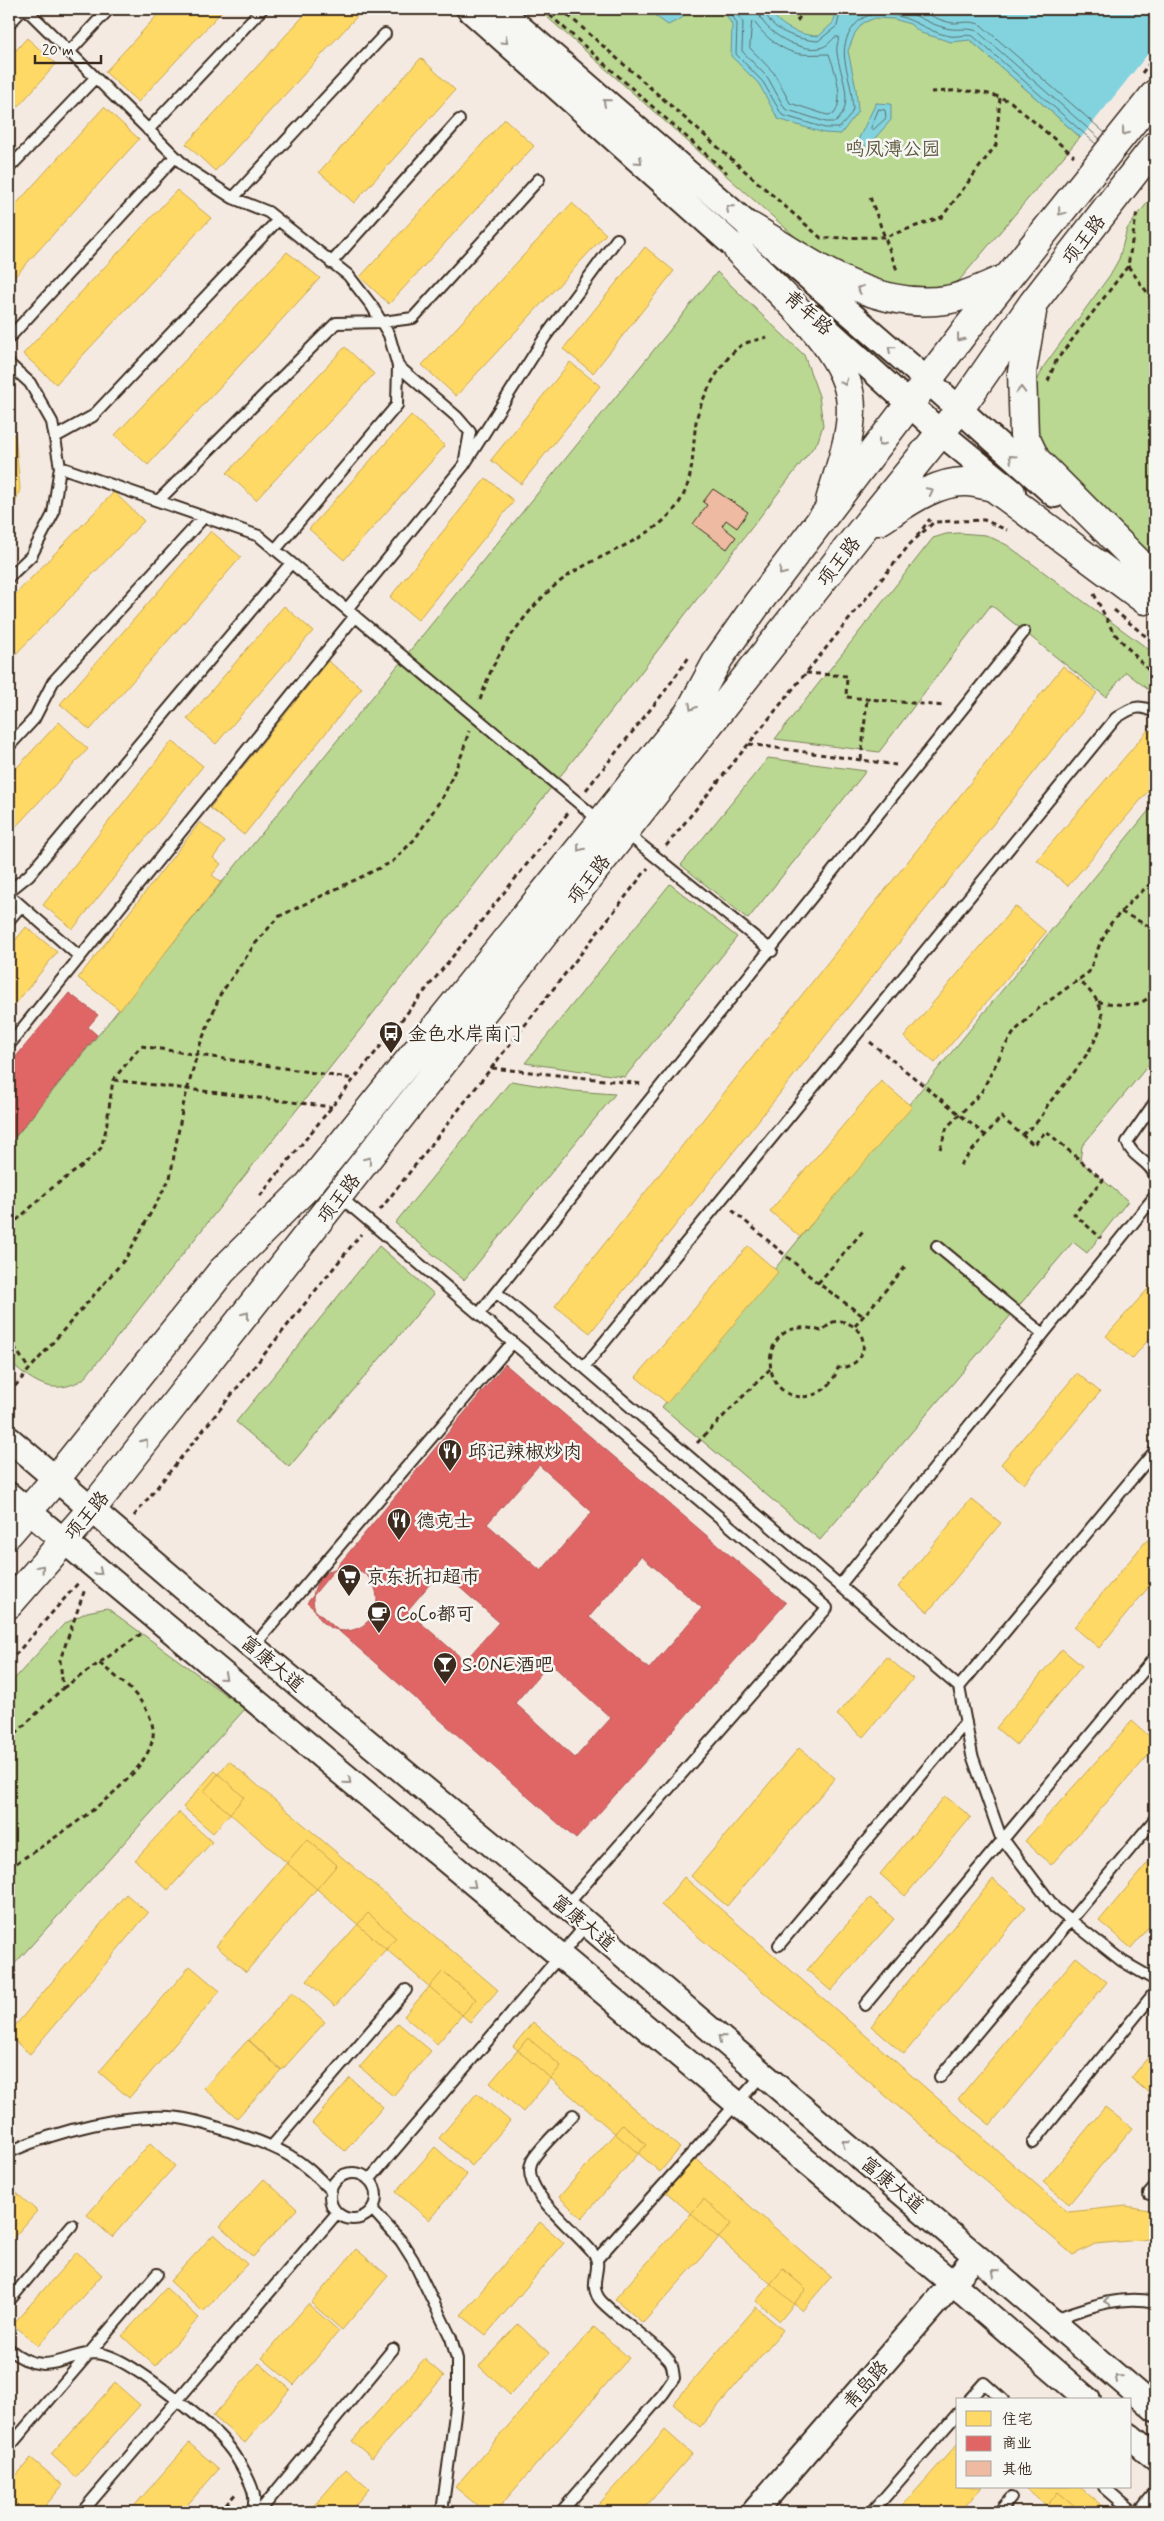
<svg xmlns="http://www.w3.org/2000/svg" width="1164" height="2521" font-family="Mynerve,'LXGW WenKai TC',sans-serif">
<rect width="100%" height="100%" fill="#f5eae2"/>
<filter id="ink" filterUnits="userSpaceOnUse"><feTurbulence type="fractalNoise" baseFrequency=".02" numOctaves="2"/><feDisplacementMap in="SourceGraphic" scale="10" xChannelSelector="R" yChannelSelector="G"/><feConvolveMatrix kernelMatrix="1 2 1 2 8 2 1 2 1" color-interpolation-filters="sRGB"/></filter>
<g filter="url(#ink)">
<!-- green -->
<path fill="#bad891" stroke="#7a8158" d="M538 9H935L1080 137 957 283 944 291 924 295 834 271Z
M1151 198 1155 203V560L1058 474 1035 434 1034 388 1044 366 1110 275 1119 259 1127 229Z
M717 272 804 355 819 396 823 425 818 441 599 727 96 1364C91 1369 86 1378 80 1381 50 1397 30 1379 9 1361V1145Z
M959 533 986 535 1007 545 1155 654V695L1126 672 1106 697 991 605 879 752 775 739 933 538 946 534Z
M768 758 866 771 748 919 681 865Z
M1155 803V1057L1082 1146 1080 1161 1128 1201 1087 1253 1073 1242 820 1540 662 1407Z
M670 884 737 937 625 1077 525 1063Z
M511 1081 573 1091 615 1094 464 1280 395 1223Z
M379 1246 434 1294 289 1467 236 1422Z
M107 1608 245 1709 9 1970V1685L64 1624 87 1612Z"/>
<!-- water -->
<path fill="#83d3df" stroke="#668f92" d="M651 9H688L682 18 668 25 654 15Z
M723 9H768C781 27 797 35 819 36L833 23 837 9H1155V203L970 40 951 42 935 37 921 33 910 24 894 19 875 18 863 23 855 33 848 51 856 89 858 111 841 134 824 133 778 119 759 84 731 56 732 25Z
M876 103 891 104V120L867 147 858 140Z"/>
<!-- pier -->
<path fill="#f5eae2" d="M1155 45V196L1151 202 1080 139Z"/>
<!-- homes -->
<path fill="#ffd966" stroke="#c4a450" d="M163 9H224L138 102 105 72Z
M310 9H355L360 13 215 171 186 144Z
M27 38 56 64 9 117V58Z
M421 58 455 90 354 203 319 172Z
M104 107 139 139 9 283V212Z
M505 119 534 146 389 304 360 277Z
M177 190 211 218 56 384 23 354Z
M572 203 606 234 456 396 422 365Z
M645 247 674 271 593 373 563 349Z
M287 252 320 278 148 465 115 435Z
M345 347 374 374 256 500 227 473Z
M570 362 600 386 521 484 491 460Z
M411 415 445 446 344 560 309 529Z
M15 434 20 489 9 522V435Z
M486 478 514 501 418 620 390 597Z
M114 492 144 521 9 661V601Z
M211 531 241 557 90 730 60 704Z
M284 606 313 631 216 744 187 719Z
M328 661 362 688 244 835 210 808Z
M1063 666 1097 693 590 1333 555 1306Z
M59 722 88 749 9 834V776Z
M1149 729 1155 735V783L1068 886 1037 860Z
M172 741 203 766 73 929 43 905Z
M200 822 225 842 213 858 221 864 212 875 221 882 120 1010 78 978Z
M1015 906 1046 932 935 1063 904 1037Z
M26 927 57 952 9 1012V948Z
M881 1081 912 1107 800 1237 770 1211Z
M748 1246 778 1272 667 1403 636 1377Z
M1155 1281V1332L1132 1359 1106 1336Z
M1077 1373 1100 1392 1024 1484 1001 1464Z
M971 1499 1001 1523 928 1612 898 1587Z
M1147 1540 1155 1547V1579L1099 1648 1074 1627Z
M1062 1649 1082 1666 1016 1745 996 1728Z
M887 1657 913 1679 863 1737 837 1715Z
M1132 1721 1155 1741V1748L1051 1865 1025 1841Z
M799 1748 835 1778 727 1906 691 1876Z
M229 1761 498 1990 470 2022 204 1791Z
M215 1771 244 1797 213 1833 183 1807Z
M945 1796 971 1817 905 1896 880 1874Z
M179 1812 212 1842 168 1890 135 1860Z
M307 1839 337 1865 246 1972 216 1946Z
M1155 1854V1919L1131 1948 1099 1921Z
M684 1877 1068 2212 1126 2206 1149 2210 1155 2212V2234L1151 2239 1095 2244 1073 2255 661 1905Z
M993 1879 1026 1907 904 2054 871 2026Z
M126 1894 148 1913 30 2054 9 2036V2033Z
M870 1898 894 1919 831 1991 807 1970Z
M368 1913 396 1938 335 2006 307 1981Z
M1076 1957 1107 1982 990 2125 958 2099Z
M190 1966 220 1991 129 2098 99 2072Z
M443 1971 476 1999 437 2044 404 2016Z
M292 1992 325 2022 282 2070 249 2040Z
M533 2022 680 2148 660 2172 513 2046Z
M398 2023 431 2051 393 2096 360 2067Z
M528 2038 561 2066 523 2112 490 2083Z
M248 2040 281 2070 237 2118 204 2088Z
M1155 2049V2098L1131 2078Z
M350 2078 383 2107 345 2151 312 2123Z
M477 2093 510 2121 472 2166 439 2138Z
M1105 2107 1132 2128 1069 2204 1043 2182Z
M623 2124 646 2145 582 2218 559 2197Z
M150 2143 175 2166 112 2237 87 2215Z
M435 2147 467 2175 429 2220 396 2192Z
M694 2157 831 2277 802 2311 665 2191Z
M264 2179 297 2209 253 2257 220 2226Z
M12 2189 37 2211 9 2243V2192Z
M704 2199 731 2224 643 2323 615 2299Z
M540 2222 564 2243 486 2335 461 2315Z
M214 2234 247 2264 203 2312 170 2281Z
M356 2249 388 2276 342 2330 311 2303Z
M77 2252 102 2275 38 2346 13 2324Z
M783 2269 806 2289 780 2321 756 2301Z
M166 2288 199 2318 155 2366 122 2336Z
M308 2304 339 2331 294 2385 262 2358Z
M756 2307 783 2330 700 2427 673 2404Z
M518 2324 549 2353 510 2395 479 2366Z
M594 2327 629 2358 495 2512H485L455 2487Z
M424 2359 444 2376 372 2458 352 2441Z
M259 2363 290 2389 245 2443 213 2416Z
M115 2383 140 2405 76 2477 51 2454Z
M665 2430 692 2454 641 2512H592Z
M189 2443 219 2469 181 2512H129Z
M958 2443V2487H982L960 2512H897Z
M31 2458 63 2485 40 2512H9V2484Z
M346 2469 369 2489 349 2512H309Z
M1024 2487H1080L1109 2512H1053Z
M1058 2492 1081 2511 1080 2512H1042Z"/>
<!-- shops -->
<path fill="#e06666" stroke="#ae5450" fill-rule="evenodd" d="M69 993 98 1015 88 1027 97 1035 9 1144V1065Z
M505 1364 786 1603 576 1839 307 1603ZM539 1465 592 1512 541 1571 487 1524ZM641 1556 702 1608 649 1669 589 1617ZM441 1571 499 1622 465 1661 407 1611ZM550 1663 611 1718 575 1758 515 1703Z
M313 1599a32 32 0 1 1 64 0a32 32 0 1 1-64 0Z"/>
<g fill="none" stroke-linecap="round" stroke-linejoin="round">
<!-- shore -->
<path stroke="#586e6b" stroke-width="1" d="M729 9 737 24 736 54 763 82 782 115 825 128H839C844 123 851 116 853 109 853 106 852 101 852 98 850 70 834 50 855 25 863 15 874 13 886 14 910 15 926 32 950 36 958 37 966 34 973 36L1096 144
M736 9 743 23 742 51 768 78 785 109 826 122H836C856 102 840 76 837 53 836 48 838 42 839 37H835C832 40 828 45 823 47 803 55 759 31 758 9
M765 9C767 31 800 40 818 41L837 26 841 9
M899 9C916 14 928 24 946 28 956 31 967 27 977 31L1100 139
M921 9C930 16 941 21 953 23 963 23 971 20 981 25L1105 133
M752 22 755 23C765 37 783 52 801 54 810 55 820 54 829 54 835 71 845 99 834 114L827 115 790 103 774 73 750 48Z
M879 109 885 110 886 118 872 131 871 128Z"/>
</g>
<!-- building -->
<path fill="#efbaa2" stroke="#3b2a1e" d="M713 489 748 512 737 528 726 520 722 526 736 537 727 549 693 524 707 505 703 502Z"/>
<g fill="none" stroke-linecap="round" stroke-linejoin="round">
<!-- service casing -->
<g stroke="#3b2a1e" stroke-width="14">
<path id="service" d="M26 9 188 169 233 198 268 212 348 275 372 306 389 335 398 366 397 405 275 550
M9 24 23 9
M69 52 109 9
M148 130 262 9
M9 168 95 78
M233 198 385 34
M331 263 459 120
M9 338 175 157
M9 364 30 383 52 422 60 467 53 514 31 556 9 577
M398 366 457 417 470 432 465 459
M55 437 93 416 278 220
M60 467 259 536 600 821
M158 501 336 323 382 322 413 318 539 179
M347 609 464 465 545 337 617 239
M9 746 34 719 53 682 204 517
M625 832 772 951
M9 891 29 875 291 563
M9 895 80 957
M9 920 21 906
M9 1045 355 616
M1155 1102 1127 1142C1132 1158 1150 1161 1155 1176
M339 1196 827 1608 566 1906
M937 1246 1043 1334
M479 1314 496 1292
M584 1367 1116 718C1131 708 1139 703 1155 713
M1155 1451 959 1687 972 1755 1000 1835 1055 1908 1122 1961 1155 1980
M840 1585 1155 1196
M253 1647 513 1342
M959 1687 496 1292 1024 632
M779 1945 966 1722
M865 2005 1155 1657
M940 2077 1155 1819
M1033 2143 1155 1992
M272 2146 406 1990
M9 2152C56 2131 128 2112 179 2118 200 2121 219 2128 238 2134 280 2148 301 2158 331 2191
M330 2196a23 23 0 1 1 46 0a23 23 0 1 1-46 0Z
M369 2180 587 1924
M1149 2194 1155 2187
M372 2209 401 2241 413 2260 451 2338 457 2359V2399L442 2512
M597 2259 763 2074
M9 2301 72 2225
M1052 2320C1086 2308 1119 2294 1155 2302
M9 2349C50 2384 72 2345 106 2355 134 2363 210 2423 228 2446 236 2455 254 2486 254 2497 255 2502 253 2507 253 2512
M969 2400 984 2383 1003 2400
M9 2447 157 2274
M1104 2487 1133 2512
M82 2512 337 2213
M259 2512 393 2349
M561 2512 663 2394 674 2378C673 2372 673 2364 669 2360 650 2338 623 2323 602 2302 586 2286 603 2268 595 2256 580 2233 518 2191 532 2161 538 2149 563 2126 573 2115
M872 2512 958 2413
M999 2512 1011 2498
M1139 2512 1155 2492"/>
</g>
<!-- tertiary casing -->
<g stroke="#3b2a1e" stroke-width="28">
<path id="tertiary" d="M469 9 752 262
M499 9 928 381 1055 495
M815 318 941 433 1013 492
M9 1439 253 1647 566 1906 1155 2409
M9 1495 952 2283 1088 2400
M1130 2436 1155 2457
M754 2512 976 2256"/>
</g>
<!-- secondary casing -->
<g stroke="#3b2a1e" stroke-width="31">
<path id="secondary" d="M751 227C810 262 872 311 946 300 966 297 988 285 1007 278
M738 250C774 288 842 344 850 396 855 431 839 468 830 501
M1032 312 1022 372 1024 435 1036 460 1155 579
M879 521C904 505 935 481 966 482 975 482 984 485 993 487L1145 600
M9 1533 55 1480 222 1271 307 1187 689 713 719 658 757 604 969 326 1155 94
M9 1604 91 1510 858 535 959 410 1033 303 1155 146"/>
</g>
<!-- path -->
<path stroke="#3b2a1e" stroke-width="3" stroke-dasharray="5 4" stroke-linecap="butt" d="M543 9 727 173
M561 9 821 238 885 237 942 217 996 145 1000 97
M797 21 805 9
M1142 73 1155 56
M931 92C961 90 984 89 1011 102L1074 156
M870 197 898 273
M1128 266 1155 303
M1048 381 1056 361 1128 266 1137 211
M917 536 930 519
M1094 594 1113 632 1155 677
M1114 610 1155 644
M806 673 847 676 846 697 944 706
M480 700C485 687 489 673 496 661 510 633 540 595 566 577 600 553 656 539 679 503 695 478 692 449 696 422 699 401 722 360 739 347 746 341 759 340 767 337
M749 744 896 765
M861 760 867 699
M586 790 665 691 689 657
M666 846 910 544 934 522 984 520 1007 530
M1121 912 1155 929
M1098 1002C1119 1004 1144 1011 1155 989
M870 1042 985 1135
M492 1068 642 1084
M114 1080 332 1107
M1022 1135C1028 1130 1035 1125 1039 1119 1044 1115 1045 1108 1049 1103 1064 1085 1105 1038 1102 1015 1100 1000 1089 990 1079 980
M940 1149 947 1127 981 1093 1005 1046 1015 1031 1038 1009 1089 972 1099 946 1111 923 1134 898 1155 880
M960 1165 1001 1117 1034 1145 1046 1131 1103 1180 1074 1214 1101 1238
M260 1196 568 813
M380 1210 648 868
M732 1210 818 1283 863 1316
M9 1237 17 1220 52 1188 85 1164 101 1148 106 1129 113 1080 141 1046 354 1079
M818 1283 863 1231
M840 1321C873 1327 870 1367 838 1368 833 1383 825 1392 809 1396 756 1406 755 1309 821 1331L833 1322Z
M855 1326 906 1266
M9 1339 29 1369
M9 1393 126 1258 170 1178 183 1106 199 1047 220 995 255 944 278 917 392 862 415 839 445 793 462 754 469 731
M697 1443 770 1369
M134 1516 361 1234
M9 1662 79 1582
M63 1688 141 1634
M9 1740 63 1688 60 1660 85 1589
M9 1868C44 1844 159 1776 153 1729 149 1700 120 1680 99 1663
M220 2512 237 2492"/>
<!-- service -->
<use href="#service" stroke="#f6f6f2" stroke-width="10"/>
<!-- tertiary -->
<use href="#tertiary" stroke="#f6f6f2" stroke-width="24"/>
<!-- secondary -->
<use href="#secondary" stroke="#f6f6f2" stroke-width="28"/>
</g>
<!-- one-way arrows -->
<defs><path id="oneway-chevron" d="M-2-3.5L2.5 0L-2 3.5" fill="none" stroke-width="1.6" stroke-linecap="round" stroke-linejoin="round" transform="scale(1.25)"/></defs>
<g stroke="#989088">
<use href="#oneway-chevron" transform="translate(505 41) rotate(42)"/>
<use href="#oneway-chevron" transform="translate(606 102) rotate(-139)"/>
<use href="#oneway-chevron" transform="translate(1125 132) rotate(128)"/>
<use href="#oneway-chevron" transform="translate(639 161) rotate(42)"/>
<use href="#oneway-chevron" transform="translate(729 208) rotate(-139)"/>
<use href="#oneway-chevron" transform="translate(1061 212) rotate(129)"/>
<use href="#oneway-chevron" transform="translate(860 289) rotate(-158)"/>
<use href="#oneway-chevron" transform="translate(960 338) rotate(127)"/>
<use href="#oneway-chevron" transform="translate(891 349) rotate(-139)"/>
<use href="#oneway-chevron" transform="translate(844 382) rotate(70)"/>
<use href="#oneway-chevron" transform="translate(1021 390) rotate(-89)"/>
<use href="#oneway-chevron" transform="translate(881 443) rotate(128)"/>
<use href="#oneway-chevron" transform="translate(1012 458) rotate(-138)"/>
<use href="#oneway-chevron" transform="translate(930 491) rotate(-27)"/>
<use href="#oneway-chevron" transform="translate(782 572) rotate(128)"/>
<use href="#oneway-chevron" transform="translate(692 707) rotate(119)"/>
<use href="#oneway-chevron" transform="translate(580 848) rotate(129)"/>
<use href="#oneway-chevron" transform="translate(368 1160) rotate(-52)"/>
<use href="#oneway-chevron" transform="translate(246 1315) rotate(-52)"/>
<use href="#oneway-chevron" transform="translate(145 1442) rotate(-52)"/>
<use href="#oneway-chevron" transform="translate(41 1568) rotate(-48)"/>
<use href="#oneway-chevron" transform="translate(99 1572) rotate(40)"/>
<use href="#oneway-chevron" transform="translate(224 1677) rotate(40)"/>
<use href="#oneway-chevron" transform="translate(348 1781) rotate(40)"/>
<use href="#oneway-chevron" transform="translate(473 1885) rotate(40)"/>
<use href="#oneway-chevron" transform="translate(721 2038) rotate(-140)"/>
<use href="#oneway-chevron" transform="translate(845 2143) rotate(-140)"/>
<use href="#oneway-chevron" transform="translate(995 2272) rotate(-139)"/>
<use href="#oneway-chevron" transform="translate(1107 2302) rotate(171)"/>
<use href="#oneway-chevron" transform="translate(1118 2378) rotate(-139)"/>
</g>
</g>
<!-- icons -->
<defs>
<g id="bus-pin" transform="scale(1.25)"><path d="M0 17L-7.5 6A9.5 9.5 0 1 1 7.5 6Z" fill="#3b2a1e" stroke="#f6f6f2"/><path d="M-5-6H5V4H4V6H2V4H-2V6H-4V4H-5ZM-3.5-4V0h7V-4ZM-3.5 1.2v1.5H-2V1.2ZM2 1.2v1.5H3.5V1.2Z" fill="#fff"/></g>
<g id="restaurant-pin" transform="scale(1.25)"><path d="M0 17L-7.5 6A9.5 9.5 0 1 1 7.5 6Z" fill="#3b2a1e" stroke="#f6f6f2"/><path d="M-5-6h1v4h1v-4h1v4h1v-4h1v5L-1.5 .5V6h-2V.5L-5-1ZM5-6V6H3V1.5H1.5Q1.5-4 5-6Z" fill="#fff"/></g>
<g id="supermarket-pin" transform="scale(1.25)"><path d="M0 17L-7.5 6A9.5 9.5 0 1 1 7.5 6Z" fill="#3b2a1e" stroke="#f6f6f2"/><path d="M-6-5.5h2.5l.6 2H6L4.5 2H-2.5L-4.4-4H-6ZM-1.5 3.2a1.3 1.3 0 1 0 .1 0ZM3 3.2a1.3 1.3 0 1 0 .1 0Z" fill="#fff"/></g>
<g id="cafe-pin" transform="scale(1.25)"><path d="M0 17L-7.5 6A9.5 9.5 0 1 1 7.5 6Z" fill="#3b2a1e" stroke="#f6f6f2"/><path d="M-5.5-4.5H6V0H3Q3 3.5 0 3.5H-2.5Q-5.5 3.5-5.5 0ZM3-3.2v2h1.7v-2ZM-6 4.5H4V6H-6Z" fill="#fff"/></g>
<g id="bar-pin" transform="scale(1.25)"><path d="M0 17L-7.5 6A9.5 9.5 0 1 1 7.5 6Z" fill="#3b2a1e" stroke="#f6f6f2"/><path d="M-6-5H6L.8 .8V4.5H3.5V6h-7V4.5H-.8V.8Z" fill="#fff"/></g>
</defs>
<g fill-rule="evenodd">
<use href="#bus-pin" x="391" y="1033"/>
<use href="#restaurant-pin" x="450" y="1451"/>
<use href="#restaurant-pin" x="399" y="1520"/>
<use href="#supermarket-pin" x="349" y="1576"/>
<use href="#cafe-pin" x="379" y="1613"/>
<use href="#bar-pin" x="445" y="1664"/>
</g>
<g text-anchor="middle" stroke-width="5" stroke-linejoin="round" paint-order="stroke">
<!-- park labels -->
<g font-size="19" fill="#5b563b" stroke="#f6f6f2">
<text x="893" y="155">鸣凤溥公园</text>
</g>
<!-- street labels -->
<g font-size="19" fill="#3b2a1e" stroke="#f6f6f2">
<text transform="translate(1083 239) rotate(-52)" y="7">项王路</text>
<text transform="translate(809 312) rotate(41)" y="7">青年路</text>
<text transform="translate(838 561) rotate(-52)" y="7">项王路</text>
<text transform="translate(588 879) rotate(-52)" y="7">项王路</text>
<text transform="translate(338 1198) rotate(-52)" y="7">项王路</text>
<text transform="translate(86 1515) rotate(-50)" y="7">项王路</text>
<text transform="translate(273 1663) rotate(40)" y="7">富康大道</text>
<text transform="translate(584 1922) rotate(40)" y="7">富康大道</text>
<text transform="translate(893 2184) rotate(40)" y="7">富康大道</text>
<text transform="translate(865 2384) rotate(-49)" y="7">青岛路</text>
</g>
<!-- poi labels -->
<g font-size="19" fill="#3b2a1e" stroke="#f6f6f2" text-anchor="start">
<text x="408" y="1040">金色水岸南门</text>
<text x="468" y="1458">邱记辣椒炒肉</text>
<text x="416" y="1527">德克士</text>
<text x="366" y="1583">京东折扣超市</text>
<text x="396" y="1620">CoCo都可</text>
<text x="462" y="1671">S·ONE酒吧</text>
</g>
</g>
<!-- margin -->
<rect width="1164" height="2521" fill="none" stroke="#f6f6f2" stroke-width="30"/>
<rect x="15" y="15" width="1134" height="2491" fill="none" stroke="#3b2a1e" stroke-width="2" filter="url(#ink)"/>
<!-- legend -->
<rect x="956" y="2398" width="175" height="90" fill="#f6f6f2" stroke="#aba49d"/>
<rect x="966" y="2411" width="25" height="15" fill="#ffd966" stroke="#aba49d"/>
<text x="1002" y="2424" font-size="15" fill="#3b2a1e">住宅</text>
<rect x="966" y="2436" width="25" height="15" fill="#e06666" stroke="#aba49d"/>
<text x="1002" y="2448" font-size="15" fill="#3b2a1e">商业</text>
<rect x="966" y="2461" width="25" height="15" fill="#efbaa2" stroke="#aba49d"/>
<text x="1002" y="2474" font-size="15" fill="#3b2a1e">其他</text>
<!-- scale -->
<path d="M35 55v8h66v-8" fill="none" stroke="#3b2a1e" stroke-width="2.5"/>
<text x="42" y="55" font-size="15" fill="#3b2a1e" stroke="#f6f6f2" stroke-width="4" paint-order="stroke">20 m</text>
</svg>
